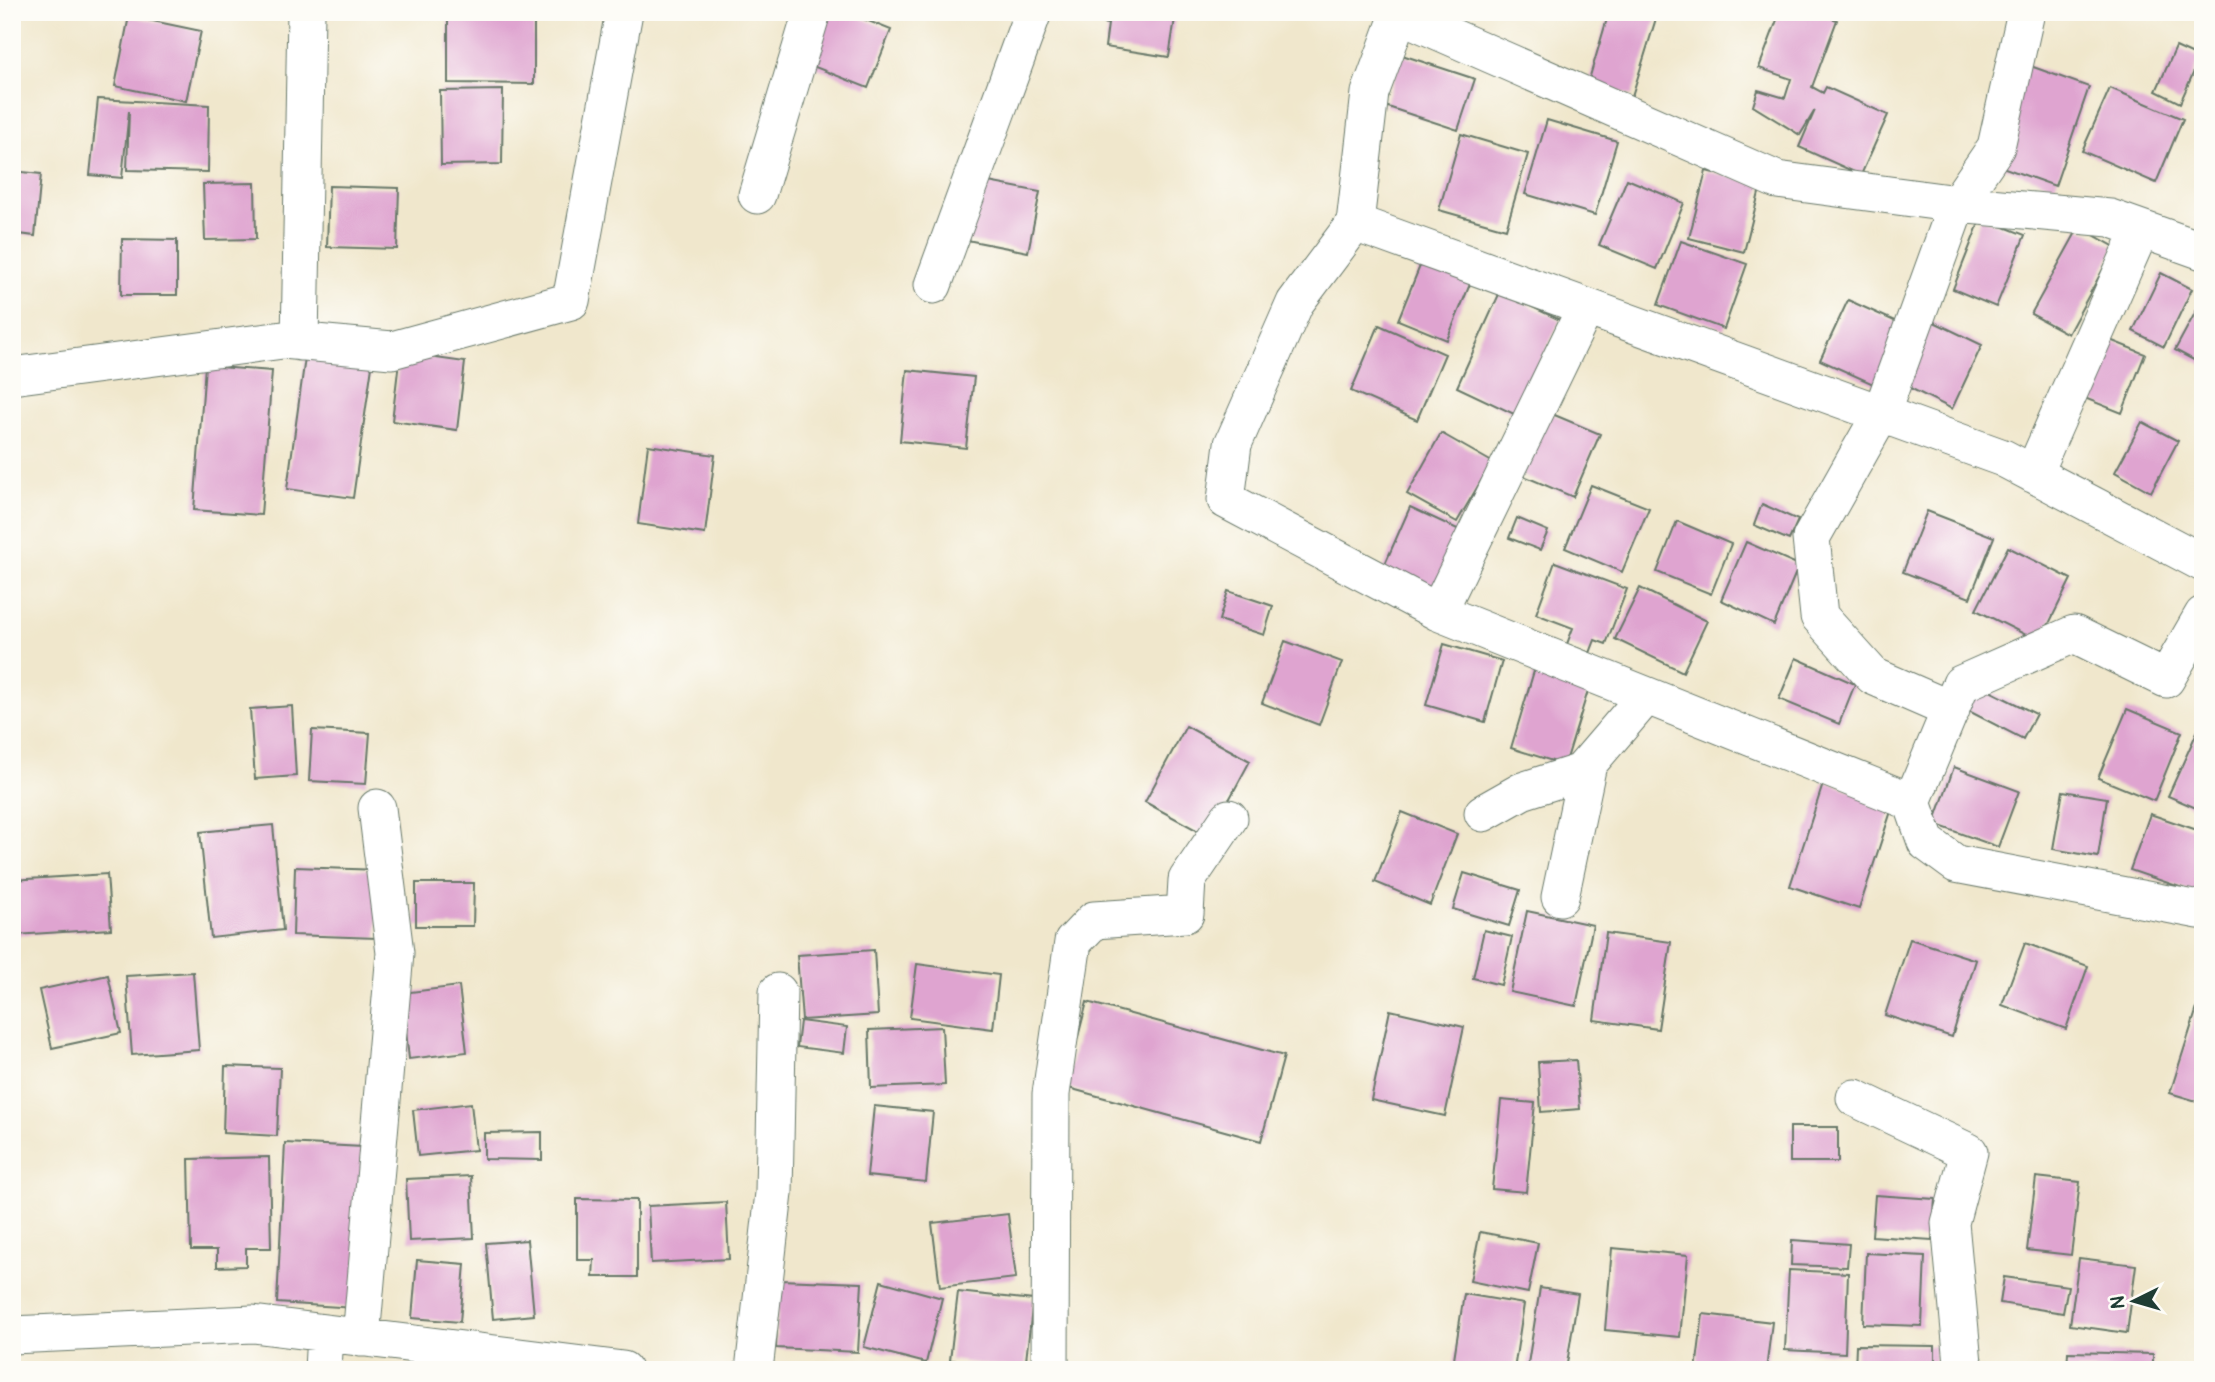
<svg xmlns="http://www.w3.org/2000/svg" width="2215" height="1382" font-family="Pangolin,sans-serif">
<rect width="100%" height="100%" fill="#fdfcf7"/>
<filter id="ink" filterUnits="userSpaceOnUse"><feTurbulence type="fractalNoise" baseFrequency=".0143" numOctaves="2"/><feDisplacementMap in="SourceGraphic" scale="14" xChannelSelector="R" yChannelSelector="G"/><feConvolveMatrix kernelMatrix="1 2 1 2 8 2 1 2 1" color-interpolation-filters="sRGB"/></filter>
<filter id="wash" filterUnits="userSpaceOnUse"><feTurbulence type="fractalNoise" baseFrequency=".00686" numOctaves="4" result="noise"/><feDisplacementMap in="SourceGraphic" scale="28" xChannelSelector="R" yChannelSelector="G"/><feGaussianBlur stdDeviation="1.57" result="paint"/><feColorMatrix in="noise" values="0 0 0 0 0 0 0 0 0 0 0 0 0 0 0 0 0 1.4 0 .05"/><feComposite in="paint" operator="in"/></filter>
<g filter="url(#wash)">
<rect width="100%" height="100%" fill="#f0e7cc"/>
<g id="blocks">
<!-- building -->
<path fill="#dfa4d0" d="M448 12H534V84L448 83Z
M825 12H846L891 30 868 88 805 63Z
M1089 12H1176L1169 57 1105 47 1108 24 1088 21Z
M1609 12H1658L1632 96 1588 83Z
M1780 12H1815L1837 20 1812 87 1823 93 1826 87 1888 115 1861 175 1799 147 1815 110 1800 135 1753 106 1758 90 1785 98 1791 79 1759 68Z
M129 16 201 31 186 101 115 86Z
M2176 47 2200 58 2180 103 2156 91Z
M1402 55 1475 79 1458 130 1385 106Z
M2025 64 2089 87 2055 186 1991 163Z
M2110 88 2183 119 2156 183 2082 151Z
M503 90 502 164 441 165 440 91Z
M98 99 209 105 208 172 127 170 129 111 122 178 90 175Z
M1547 120 1617 141 1595 215 1525 194Z
M1461 134 1528 154 1506 229 1439 210Z
M12 171 41 174 35 236 12 233Z
M1706 171 1761 185 1744 252 1689 238Z
M973 179 1040 192 1028 252 962 239Z
M1627 179 1684 203 1657 269 1599 245Z
M255 183 256 239 205 240 203 184Z
M329 186 399 188 397 249 327 247Z
M1981 218 2025 235 1996 307 1953 289Z
M2079 227 2115 247 2068 334 2031 314Z
M122 239 177 240V295H121Z
M1681 241 1747 264 1724 329 1658 305Z
M1426 251 1475 272 1447 340 1398 320Z
M2161 273 2192 289 2164 347 2133 331Z
M1500 292 1560 320 1516 415 1457 387Z
M1848 300 1910 328 1882 388 1820 360Z
M2201 302 2203 303V365L2175 350Z
M1932 321 1982 345 1952 409 1902 384Z
M1379 325 1445 354 1417 420 1351 391Z
M2100 336 2145 354 2122 413 2077 395Z
M306 350 373 359 353 498 287 489Z
M400 353 465 362 457 430 392 421Z
M205 366 272 371 261 515 194 510Z
M907 370 974 377 966 448 900 441Z
M1545 411 1600 434 1573 497 1519 474Z
M2142 422 2178 441 2151 492 2115 472Z
M1441 433 1492 462 1457 522 1407 494Z
M648 445 715 455 705 534 638 524Z
M1591 485 1649 508 1622 572 1565 548Z
M1762 504 1798 520 1789 540 1754 525Z
M1410 507 1464 532 1435 597 1381 573Z
M1927 511 1994 537 1970 598 1903 572Z
M1517 518 1548 531 1540 550 1509 538Z
M1677 521 1731 544 1711 594 1657 572Z
M1746 542 1799 565 1774 625 1721 600Z
M2008 547 2071 579 2040 642 1976 610Z
M1555 562 1627 589 1606 644 1595 640 1590 653 1567 644 1573 628 1536 614Z
M1640 588 1707 621 1683 672 1615 639Z
M1228 591 1273 606 1264 635 1219 620Z
M1285 641 1342 662 1319 725 1262 703Z
M1444 644 1502 661 1485 722 1426 705Z
M1796 658 1855 684 1839 724 1779 699Z
M1537 661 1592 678 1565 765 1511 748Z
M1974 683 2036 714 2023 739 1961 707Z
M292 706 296 776 255 779 250 709Z
M2127 709 2182 732 2154 801 2098 778Z
M1186 726 1250 761 1209 837 1145 802Z
M312 730 370 733 366 784 309 781Z
M2197 732 2203 734V811L2168 796Z
M1954 767 2019 791 1998 847 1934 824Z
M1824 781 1893 805 1859 909 1790 886Z
M2063 791 2107 798 2098 857 2053 849Z
M1402 812 1457 834 1430 905 1375 882Z
M2150 814 2203 832V895L2130 870Z
M273 825 283 930 211 938 200 832Z
M295 867 379 870 377 938 293 935Z
M1464 873 1520 890 1509 926 1453 909Z
M107 874 111 929 15 935 12 880Z
M416 883H474L473 926H416Z
M1527 911 1593 925 1576 1006 1510 992Z
M1484 930 1512 937 1501 985 1473 978Z
M1606 933 1671 942 1658 1029 1594 1020Z
M1910 939 1976 960 1952 1037 1885 1015Z
M2025 943 2088 966 2066 1029 2002 1005Z
M874 950 878 1015 802 1020 797 955Z
M917 964 999 975 993 1029 910 1018Z
M193 972 199 1050 132 1055 126 976Z
M108 975 121 1033 52 1048 39 990Z
M459 986 467 1052 409 1059 402 993Z
M1087 1002 1284 1056 1261 1141 1065 1087Z
M2199 1002 2203 1003V1103L2170 1093Z
M1390 1010 1464 1027 1445 1116 1371 1100Z
M800 1021 847 1027 844 1053 797 1047Z
M942 1027 945 1085 871 1088 869 1030Z
M1576 1060 1580 1109 1541 1112 1538 1062Z
M225 1066 280 1068 277 1136 223 1133Z
M1501 1100 1535 1103 1526 1192 1492 1189Z
M471 1103 476 1150 418 1156 413 1110Z
M874 1106 933 1112 926 1182 867 1176Z
M1790 1127H1838V1162H1790Z
M542 1132V1160L484 1159V1133Z
M285 1143 363 1147 355 1308 277 1303Z
M269 1157 271 1248H246V1266L217 1267V1250H191L189 1159Z
M471 1176 474 1238 409 1241 406 1179Z
M2036 1177 2080 1182 2071 1255 2027 1250Z
M1875 1195 1935 1199 1932 1240 1872 1236Z
M577 1199 637 1200V1277H593L594 1260H577Z
M726 1202 729 1259 651 1263 648 1206Z
M1008 1214 1016 1278 940 1287 932 1223Z
M1480 1232 1538 1243 1528 1293 1470 1281Z
M527 1240 534 1315 493 1319 486 1243Z
M1792 1240 1849 1244 1847 1267 1791 1265Z
M1612 1248 1688 1255 1680 1337 1605 1330Z
M1866 1253 1925 1256 1922 1326 1863 1324Z
M2079 1258 2136 1265 2127 1333 2070 1325Z
M417 1260 465 1264 460 1322 412 1318Z
M1789 1270 1848 1273 1845 1353 1785 1350Z
M2004 1277 2068 1286 2063 1313 2000 1303Z
M779 1280 862 1283 858 1352 776 1348Z
M881 1281 942 1298 926 1363 864 1347Z
M1540 1288 1578 1294 1566 1370H1527Z
M958 1292 1033 1300 1025 1369 950 1360Z
M1464 1294 1524 1304 1514 1370H1482L1453 1365Z
M1703 1314 1772 1322 1766 1370H1696Z
M1856 1345 1935 1346V1370H1855Z
M2068 1352 2153 1354V1370H2067Z"/>
</g>
</g>
<g filter="url(#ink)">
<use href="#blocks" fill-opacity="0" stroke="#687869" stroke-width="2"/>
<g fill="none" stroke-linecap="round" stroke-linejoin="round">
<!-- minor casing -->
<g stroke="#687869" stroke-width="39">
<path id="minor" d="M1400 12 1370 93 1355 223 1295 303 1233 444 1226 500 1438 612 1912 802
M1399 14 1777 180 1957 204 2110 218 2203 251
M757 195 812 12
M1355 223 2003 458 2203 563
M933 285 1033 12
M300 342 306 12
M12 376 283 340 392 350 571 301 624 12
M2033 474 2141 229
M1438 612 1586 307
M2203 615 2166 679 2074 634 1961 684 1912 802 1926 842 1956 864 2199 910 2203 907
M1951 710 1873 676 1819 616 1811 538 1881 414 1957 204 1996 147 2026 12
M1483 813 1522 791 1581 772 1646 696
M1560 897 1588 764
M1855 1098 1969 1152 1950 1223 1963 1363 1967 1370
M12 1335 253 1324 623 1370
M361 1338 395 953 377 808
M323 1370 325 1333
M754 1370 774 1193 778 992
M1050 1370 1051 1094 1073 942 1094 920 1185 914 1187 880 1229 818"/>
</g>
<!-- minor -->
<use href="#minor" stroke="#fff" stroke-width="37"/>
</g>
</g>
<!-- margin -->
<rect width="2215" height="1382" fill="none" stroke="#fdfcf7" stroke-width="42"/>
<!-- north arrow -->
<g transform="translate(2134 1301) rotate(265)" stroke="#fdfcf7" stroke-width="5" paint-order="stroke">
<path d="M0-5L12 26L0 18L-12 26Z" fill="#1f3d34"/>
<text y="-10" font-size="19" font-weight="bold" text-anchor="middle" fill="#1f3d34">N</text>
</g>
</svg>
